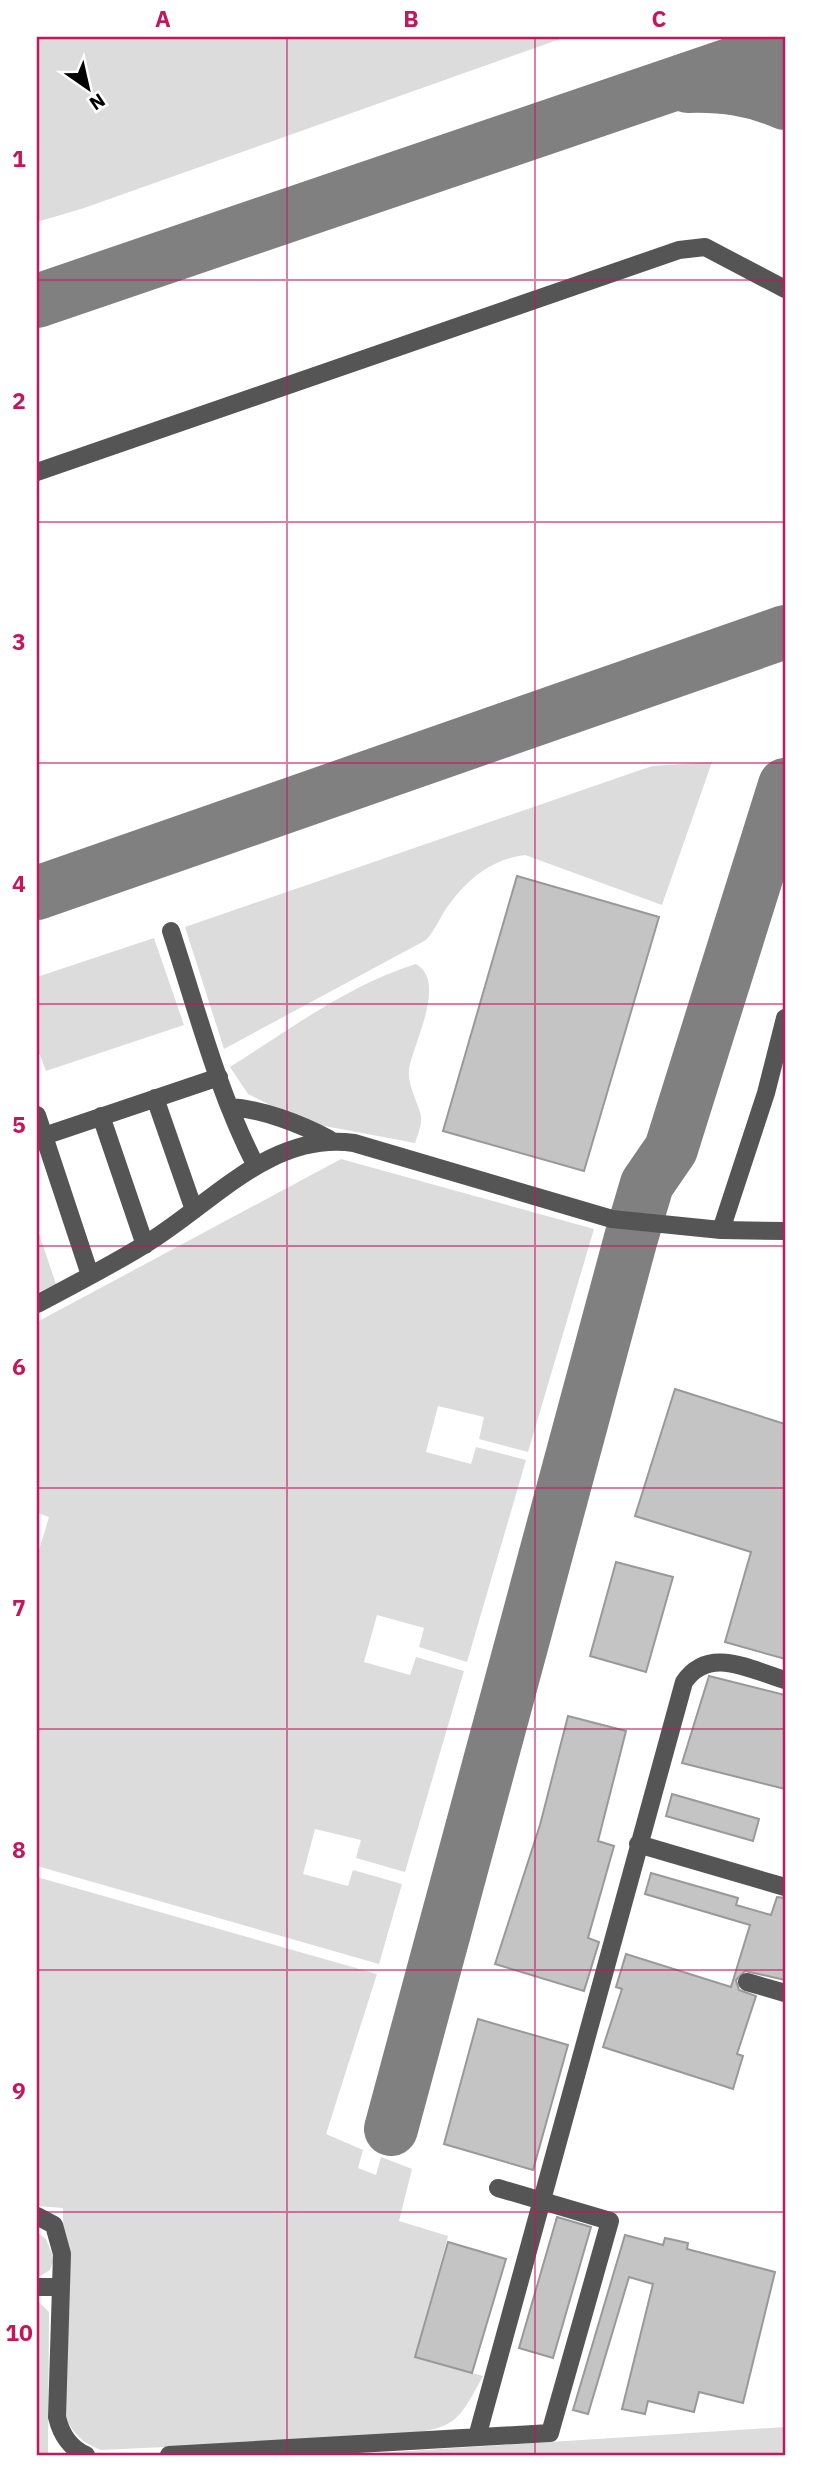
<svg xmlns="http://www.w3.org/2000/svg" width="822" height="2492" font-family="'IBM Plex Sans',sans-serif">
<rect width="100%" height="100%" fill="#fff"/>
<!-- green -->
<path fill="#dcdcdc" d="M37 37H566L84 208 37 222Z
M712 762 662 905 525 855C493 859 470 877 451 902 441 914 437 928 426 940L224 1049 185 927 652 766Z
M154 938 184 1025 46 1071 40 1055 37 1054V977Z
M416 964C447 981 414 1042 409 1069 407 1085 418 1102 421 1116 422 1125 418 1134 415 1143L314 1124 278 1109 248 1094 230 1067C289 1030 350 984 416 964Z
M341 1159 594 1229 528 1452 479 1439 484 1417 438 1406 426 1452 471 1464 476 1447 526 1460 467 1662 419 1647 424 1628 377 1615 364 1662 410 1675 416 1657 464 1671 405 1872 356 1858 361 1840 315 1829 303 1874 348 1886 353 1870 402 1884 379 1964 37 1866V1557L49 1517 37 1513V1322Z
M37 1228 56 1284 37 1293Z
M37 1877 377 1974 326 2134 363 2150 358 2168 376 2175 381 2157 412 2169 399 2221 448 2236 415 2357 483 2376C455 2428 455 2426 397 2436L101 2450C83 2443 73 2434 65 2416L63 2208 37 2206Z
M37 2232 46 2239 54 2259 50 2270 37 2278Z
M37 2300 49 2312 48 2455H37Z
M785 2427V2455H345Z"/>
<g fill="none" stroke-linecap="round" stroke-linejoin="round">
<!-- taxiway -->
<path stroke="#808080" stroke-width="54" d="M688 86C723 85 753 89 785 103
M37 301 785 46
M37 893 785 632
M391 2129 631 1238 647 1184 671 1149 785 785"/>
</g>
<!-- building -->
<path fill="#c4c4c4" stroke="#999" stroke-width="2" d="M517 876 659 917 584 1171 443 1131Z
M675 1389 785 1424V1659L725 1642 751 1552 635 1516Z
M616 1562 673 1577 646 1672 590 1656Z
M709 1676 785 1695V1789L682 1763Z
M568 1716 626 1731 598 1841 614 1846 588 1938 599 1942 584 1991 495 1964 540 1825Z
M672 1794 759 1819 753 1841 666 1816Z
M651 1873 738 1898 736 1905 771 1915 777 1897 785 1898V1980L745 1971 736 1980 739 1990 756 1996 737 2054 743 2056 733 2089 603 2047 622 1989 616 1987 626 1954 731 1987 750 1925 645 1894Z
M478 2019 568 2045 533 2170 444 2144Z
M557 2217 591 2227 553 2358 519 2348Z
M625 2235 663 2245 665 2238 688 2243 687 2249 775 2272 743 2403 699 2392 694 2412 648 2401 645 2414 622 2409 653 2284 629 2277 588 2414 573 2410Z
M448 2242 506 2259 472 2373 415 2357Z"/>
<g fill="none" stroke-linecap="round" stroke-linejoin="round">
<!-- minor -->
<path stroke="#555" stroke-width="18" d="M37 472 679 250 705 247 785 289
M171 931C197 1010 218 1093 256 1166
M155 1098 194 1210
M230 1107C262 1109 301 1124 329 1139
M37 1115 90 1275
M101 1116 145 1245
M44 1136 219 1077
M721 1230 766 1093 785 1018
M37 1304C73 1285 110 1266 144 1245 211 1205 270 1131 354 1143L612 1219 721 1230 785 1231
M638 1844 785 1887
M747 1982 785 1993
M37 2216 54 2225 62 2254 57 2417C61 2434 70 2448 86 2455
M37 2287H60
M477 2437 684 1682C709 1645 750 1670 785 1680
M169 2455 550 2433 610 2221 498 2188"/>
</g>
<!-- grid -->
<path fill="none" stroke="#c2185b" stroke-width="2" stroke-opacity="0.55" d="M287 37V2455M535 37V2455M37 280H785M37 522H785M37 763H785M37 1004H785M37 1246H785M37 1488H785M37 1729H785M37 1970H785M37 2212H785"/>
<!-- border -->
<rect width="822" height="2492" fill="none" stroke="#ffffff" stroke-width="77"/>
<!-- north arrow -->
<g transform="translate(88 88) rotate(146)" stroke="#ffffff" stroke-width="5" paint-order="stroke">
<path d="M0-5L12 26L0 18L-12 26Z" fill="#000000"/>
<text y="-10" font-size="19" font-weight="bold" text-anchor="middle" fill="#000000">N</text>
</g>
<rect x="38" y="38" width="746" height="2416" fill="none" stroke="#c2185b" stroke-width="2.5"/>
<g font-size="23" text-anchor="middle" font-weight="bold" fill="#c2185b">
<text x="163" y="27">A</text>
<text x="411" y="27">B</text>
<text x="659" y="27">C</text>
<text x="19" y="167">1</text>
<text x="19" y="409">2</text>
<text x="19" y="650">3</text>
<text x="19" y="892">4</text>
<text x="19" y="1133">5</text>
<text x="19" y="1375">6</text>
<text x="19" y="1616">7</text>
<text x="19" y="1858">8</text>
<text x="19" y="2099">9</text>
<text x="19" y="2341">10</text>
</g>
</svg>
